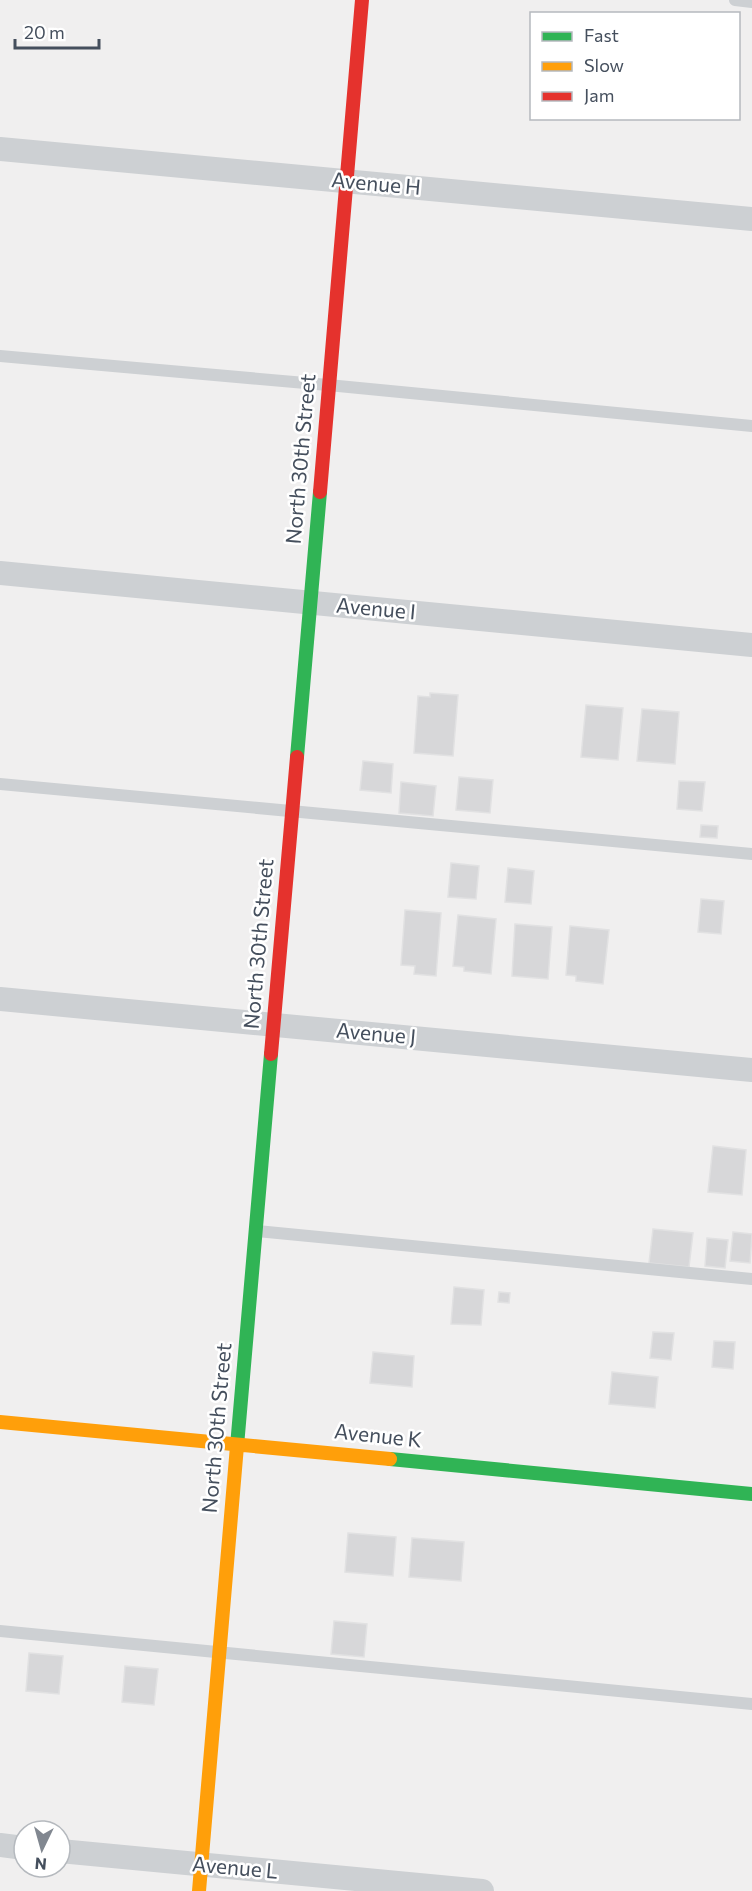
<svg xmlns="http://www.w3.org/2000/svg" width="752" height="1891" font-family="Commissioner,sans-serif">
<rect width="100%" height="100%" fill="#f0efef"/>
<!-- building -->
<path fill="#d7d7d9" stroke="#e1e1e2" stroke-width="1.5" d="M430 693 458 695 453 756 414 753 418 696 430 697Z
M586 705 623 708 618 760 581 757Z
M642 709 679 712 675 764 637 761Z
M363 761 393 764 391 793 360 790Z
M459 777 493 780 490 813 456 810Z
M679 781 705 782 702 811 677 809Z
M401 782 436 786 433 816 399 813Z
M701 825 718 826 717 838 700 837Z
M451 863 479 866 476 899 448 897Z
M508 868 534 871 531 904 505 902Z
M701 899 724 901 721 934 698 932Z
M405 910 441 913 436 976 414 974 415 966 401 965Z
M458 915 496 919 491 974 464 971V967L453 966Z
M515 924 552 927 548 979 512 976Z
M570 926 609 930 603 984 576 981V976L566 975Z
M713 1146 746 1150 742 1195 708 1192Z
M653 1229 693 1233 689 1267 649 1263Z
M733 1232 752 1234 750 1263 730 1261Z
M707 1238 728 1240 725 1268 705 1266Z
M454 1287 484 1290 481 1325 451 1324Z
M499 1292 510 1293 509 1303 498 1302Z
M653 1332 674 1333 671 1360 650 1358Z
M714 1341 735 1342 733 1369 712 1367Z
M373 1352 414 1356 412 1387 370 1383Z
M612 1372 658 1377 655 1408 609 1404Z
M348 1533 396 1537 393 1576 345 1572Z
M412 1538 464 1542 461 1581 409 1577Z
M334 1621 367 1624 364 1657 331 1654Z
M29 1653 63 1656 59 1694 26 1691Z
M125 1666 158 1669 154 1705 122 1702Z"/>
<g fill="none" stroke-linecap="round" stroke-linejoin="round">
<!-- lane -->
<path stroke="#cdd0d3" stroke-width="12" d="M735 0 752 2
M0 356 328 385 752 426
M0 784 752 854
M257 1231 752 1279
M0 1631 752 1704"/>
<!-- street -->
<path stroke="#cdd0d3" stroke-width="24" d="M0 149 752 219
M0 573 752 645
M0 999 752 1070
M0 1845 24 1848
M60 1851 482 1891"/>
<!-- fast -->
<path stroke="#30b455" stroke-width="14" d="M297 757 320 492
M237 1446 271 1054
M390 1459 752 1494"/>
<!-- slow -->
<path stroke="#ff9f0a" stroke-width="14" d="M0 1422 390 1459
M199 1891 237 1446"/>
<!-- jam -->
<path stroke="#e5322d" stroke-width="14" d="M320 492 362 0
M271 1054 297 757"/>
</g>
<g text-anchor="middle" stroke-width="5" stroke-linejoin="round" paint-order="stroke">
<!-- street labels -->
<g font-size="21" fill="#454f5d" stroke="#fff">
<text transform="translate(376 184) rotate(5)" y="7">Avenue H</text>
<text transform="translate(301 459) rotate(-85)" y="7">North 30th Street</text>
<text transform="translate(376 609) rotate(5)" y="7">Avenue I</text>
<text transform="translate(259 944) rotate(-85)" y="7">North 30th Street</text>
<text transform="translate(376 1034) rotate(5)" y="7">Avenue J</text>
<text transform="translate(217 1428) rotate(-85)" y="7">North 30th Street</text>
<text transform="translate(378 1436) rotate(6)" y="7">Avenue K</text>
<text transform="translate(235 1868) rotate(5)" y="7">Avenue L</text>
</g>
</g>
<!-- legend -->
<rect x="530" y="12" width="210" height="108" fill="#ffffff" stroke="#b5b9be" stroke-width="1.5"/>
<rect x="542" y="32" width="30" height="9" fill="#30b455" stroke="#b5b9be" stroke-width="1.5"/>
<text x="584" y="42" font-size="18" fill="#454f5d">Fast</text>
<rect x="542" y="62" width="30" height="9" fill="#ff9f0a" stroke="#b5b9be" stroke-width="1.5"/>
<text x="584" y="72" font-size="18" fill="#454f5d">Slow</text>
<rect x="542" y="92" width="30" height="9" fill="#e5322d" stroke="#b5b9be" stroke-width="1.5"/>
<text x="584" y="102" font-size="18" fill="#454f5d">Jam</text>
<!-- north arrow -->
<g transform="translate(42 1849) rotate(185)"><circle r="28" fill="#ffffff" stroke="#b5b9be" stroke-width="1.5"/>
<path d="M0-4.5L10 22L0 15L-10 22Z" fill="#818790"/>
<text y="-9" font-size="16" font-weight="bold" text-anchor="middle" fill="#454f5d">N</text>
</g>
<!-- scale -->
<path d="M15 39v9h84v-9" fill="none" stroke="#454f5d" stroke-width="3"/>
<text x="24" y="39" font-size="18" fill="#454f5d" stroke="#ffffff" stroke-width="4.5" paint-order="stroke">20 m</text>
</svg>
